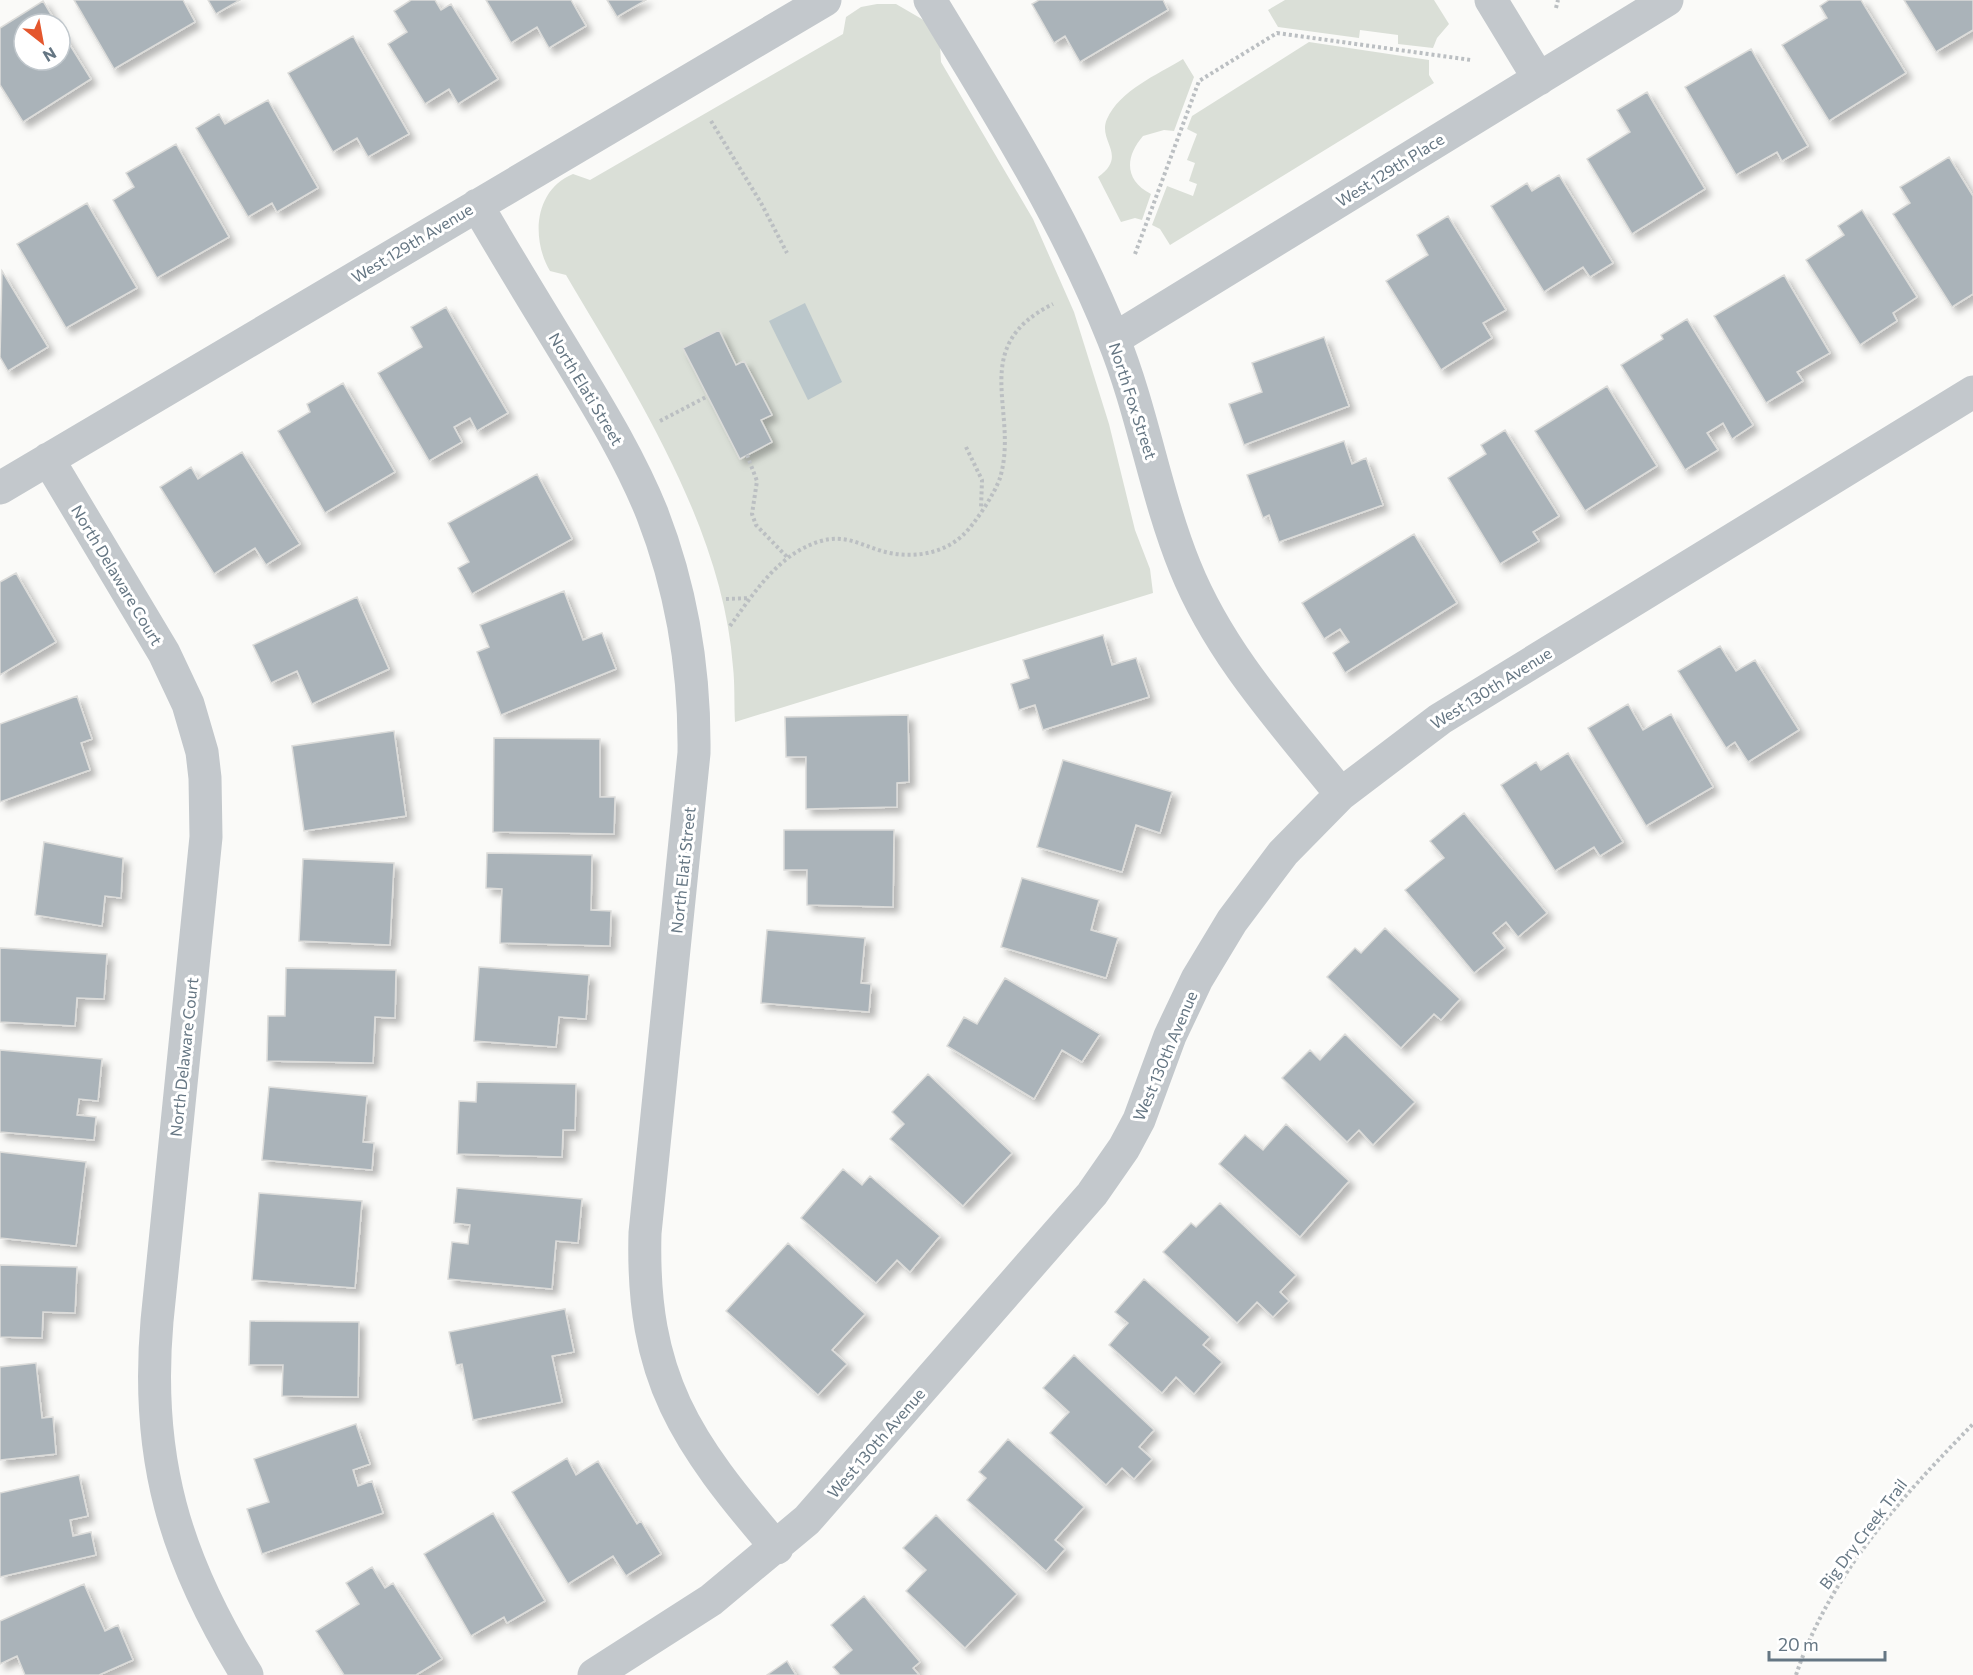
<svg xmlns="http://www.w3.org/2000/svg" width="1973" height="1675" font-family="Commissioner,sans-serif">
<defs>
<filter id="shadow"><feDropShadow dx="5.5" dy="5.5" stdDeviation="3" flood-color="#0004"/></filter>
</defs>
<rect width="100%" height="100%" fill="#fafaf8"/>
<!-- green -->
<path fill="#dadfd7" d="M1285 0H1434L1449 24 1437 38 1433 48 1398 44V35L1360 30 1359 38 1278 27 1268 10Z
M877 4H896L939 29 941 62 1033 219 1074 312 1109 424 1135 530 1150 569 1153 593 735 722C734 704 735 685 733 667 723 528 635 392 566 275L550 271C531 239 534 190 573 174L590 180 843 34 846 17 861 7Z
M1309 42 1429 60V75L1434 83 1170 245 1160 229 1152 225 1167 186 1193 196 1197 184 1189 181 1195 163 1187 160 1197 134 1187 129 1192 116Z
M1183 59 1194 77 1174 131 1164 130 1143 136C1125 157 1124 180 1151 194L1142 220 1135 218 1121 222 1098 177C1129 155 1097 141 1107 119 1120 90 1157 75 1183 59Z"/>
<!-- water -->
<path fill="#bbc7cb" d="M805 303 842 382 808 400 769 321Z"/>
<!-- building -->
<path fill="#aab3b9" stroke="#dcdcda" stroke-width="1.5" filter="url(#shadow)" d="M74 0H183L195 22 114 69Z
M208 0H240L216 14Z
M411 0H435L441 10 451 4 498 79 458 104 449 89 425 104 388 44 407 32 394 11Z
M486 0H571L586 26 549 48 537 27 511 43Z
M607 0H646L617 17Z
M1039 0H1163L1168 10 1080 62 1065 36 1054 43 1032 4Z
M1829 0H1861L1906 73 1829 121 1782 45 1827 18 1820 6Z
M1904 0H1973V30L1936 52Z
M43 1 57 24H24V60H60V29L91 79 23 122 0 85V28Z
M353 36 409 134 368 157 357 138 333 152 288 73Z
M1751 49 1808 146 1782 161 1777 152 1736 175 1685 87Z
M1647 92 1705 189 1632 234 1587 159 1630 132 1617 110Z
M268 100 318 188 277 212 272 203 248 217 196 128 219 114 225 124Z
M176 144 229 237 157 278 113 200 134 187 126 173Z
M1949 157 1973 196V294L1952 307 1893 214 1910 203 1900 187Z
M1559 175 1613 263 1590 277 1583 267 1544 292 1491 206 1527 183 1532 191Z
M87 203 137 288 66 328 17 244Z
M1862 210 1917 297 1893 313 1897 321 1860 345 1806 260 1844 235 1838 226Z
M1448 216 1506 310 1483 323 1492 338 1441 370 1386 281 1428 255 1417 235Z
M2 271 48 347 8 371 0 357Z
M1784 275 1830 353 1797 372 1803 381 1766 403 1714 316Z
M446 307 508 413 477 431 470 418 454 427 462 442 429 461 378 373 422 347 411 327Z
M1687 319 1753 425 1732 439 1723 423 1707 433 1718 450 1685 470 1621 365 1663 339 1661 335Z
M719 330 736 365 744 361 772 415 761 420 772 442 740 459 683 348Z
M1324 337 1349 406 1244 445 1229 404 1262 392 1252 363Z
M343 383 395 472 325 513 278 431 310 412 307 404Z
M1607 386 1657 466 1585 511 1535 431Z
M1505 430 1559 516 1533 532 1539 541 1500 564 1448 478 1486 454 1481 445Z
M1344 441 1352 464 1366 458 1383 505 1279 542 1269 515 1263 518 1247 475Z
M242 452 300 544 266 565 255 548 214 574 160 487 191 467 198 479Z
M537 474 572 539 472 594 458 568 469 562 448 523Z
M1414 534 1457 603 1345 673 1333 653 1349 642 1340 629 1324 639 1302 603Z
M16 573 56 642 0 675V582Z
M564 591 583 640 602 633 616 669 501 715 477 652 489 647 480 625Z
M357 597 389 669 312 704 297 671 271 683 253 645Z
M1103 635 1112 665 1136 658 1149 697 1043 730 1035 705 1019 710 1011 684 1029 678 1023 660Z
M1720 646 1736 671 1755 660 1799 730 1748 762 1735 742 1726 748 1678 671Z
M77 696 92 739 81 743 90 770 0 802V724Z
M1628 704 1643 730 1671 714 1713 787 1646 826 1588 728Z
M908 715 909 782 897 783V807L806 809V757H786L785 717Z
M394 731 406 816 304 831 292 746Z
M494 738 600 739V797H615L614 834 493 832Z
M1568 753 1623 842 1600 856 1594 847 1555 871 1501 785 1536 762 1541 770Z
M1063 760 1172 792 1160 833 1136 825 1122 872 1037 847Z
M1464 813 1547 913 1518 937 1506 922 1493 933 1505 948 1474 973 1405 890 1444 858 1430 841Z
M784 830H894L893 907 807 905V870H784Z
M44 842 123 858 121 898 105 896 102 926 35 915Z
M487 853 592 855 591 910 611 911 610 946 500 943 502 889 486 888Z
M303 859 394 863 390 945 299 941Z
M1022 878 1099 900 1091 930 1118 938 1106 978 1001 947Z
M1385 928 1460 999 1441 1020 1434 1014 1401 1048 1327 977 1355 948 1361 953Z
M767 930 865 938 861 983 871 984 869 1012 761 1003Z
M0 948 107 954 104 999 77 998 75 1026 0 1022Z
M479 967 589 975 586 1019 559 1017 556 1047 474 1041Z
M286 968 396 970 395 1018 375 1017 373 1063 267 1061 268 1016H285Z
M1005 978 1100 1034 1082 1062 1062 1050 1034 1099 947 1046 964 1017 977 1024Z
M1345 1034 1415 1102 1373 1145 1359 1130 1347 1142 1282 1078 1310 1050 1320 1060Z
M0 1050 102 1059 98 1101 79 1099 77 1115 96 1117 94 1140 0 1132Z
M928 1074 1012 1153 963 1206 890 1139 904 1124 892 1112Z
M477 1082 576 1084 575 1130H563L562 1157 457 1154 459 1101 476 1102Z
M269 1087 367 1096 363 1142 374 1143 372 1170 262 1160Z
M1286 1124 1349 1181 1300 1237 1219 1164 1245 1135 1263 1150Z
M0 1152 86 1162 76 1246 0 1238Z
M843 1169 862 1185 870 1176 940 1236 910 1272 897 1260 876 1283 801 1218Z
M457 1188 582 1199 578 1243 556 1241 552 1289 448 1279 452 1242 468 1244 470 1225 454 1223Z
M259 1193 362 1201 355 1288 252 1280Z
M1220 1203 1296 1275 1280 1292 1289 1301 1273 1317 1257 1302 1237 1323 1163 1252 1191 1223 1196 1227Z
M788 1243 865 1314 832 1350 847 1364 818 1395 726 1311Z
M0 1265 77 1267 75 1313 43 1312 42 1338 0 1337Z
M1144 1279 1210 1337 1203 1345 1222 1362 1194 1394 1176 1377 1162 1393 1109 1345 1128 1323 1115 1312Z
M565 1309 574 1352 552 1356 562 1402 473 1420 462 1364 456 1365 449 1332Z
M250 1321 359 1322 358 1397 282 1396 283 1365H249Z
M1074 1355 1154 1430 1139 1447 1152 1459 1134 1479 1122 1468 1106 1485 1050 1433 1069 1412 1043 1388Z
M36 1363 42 1418 53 1417 56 1454 0 1460V1367Z
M356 1424 370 1464 353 1470 358 1486 372 1481 383 1513 262 1554 247 1509 269 1502 254 1459Z
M1008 1439 1084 1507 1055 1540 1065 1549 1046 1571 967 1500 986 1478 979 1472Z
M567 1458 576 1475 598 1461 637 1524 641 1521 661 1554 626 1576 613 1556 568 1584 512 1492Z
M79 1475 88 1516 70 1520 73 1536 91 1532 96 1555 0 1577V1493Z
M493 1513 545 1601 507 1623 504 1617 471 1636 424 1554Z
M936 1515 1017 1594 965 1648 906 1591 926 1570 903 1548Z
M372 1567 385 1588 393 1583 442 1659 416 1675H344L316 1631 359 1604 346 1583Z
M84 1584 105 1631 118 1625 133 1660 99 1675H25L17 1656 0 1664V1621Z
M864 1596 920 1662 913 1668 919 1675H840L833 1667 852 1650 831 1625Z
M787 1661 796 1675H767Z"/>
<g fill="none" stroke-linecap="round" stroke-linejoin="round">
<!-- path -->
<path stroke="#bbbfc2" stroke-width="4" stroke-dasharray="3 3" stroke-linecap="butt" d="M1556 8 1558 0
M711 121 761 203 787 253
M1135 254 1199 81 1277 33 1471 60
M660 421 708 396
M966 447 982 480 981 508
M747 455 757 481 752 514 756 525 788 558
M726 599 750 598
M730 626C754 593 779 553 821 541 845 534 861 545 882 551 909 559 942 555 963 535 975 524 995 493 1000 478 1020 411 966 347 1053 304
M1796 1675C1830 1574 1900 1499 1973 1424"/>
<!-- street -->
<path stroke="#c3c8cc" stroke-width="33" d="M930 0C997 110 1065 218 1113 338 1143 412 1155 493 1185 567 1220 654 1283 722 1341 794
M1491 0 1539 79
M477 205C508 259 541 312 573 365 602 413 631 461 652 513 682 590 695 671 694 753L645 1233C641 1378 686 1442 777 1548
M1114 339 1667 0
M48 459 164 653 188 704 202 752 205 778 206 837 157 1321C145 1458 175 1559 247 1675
M0 488 825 0
M594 1675 711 1600 807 1520 1092 1194 1124 1148 1139 1120 1170 1036 1197 979 1232 921 1283 853 1341 794 1440 719 1973 392"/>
</g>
<g text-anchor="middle" stroke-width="6" stroke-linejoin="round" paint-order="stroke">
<!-- street labels -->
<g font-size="16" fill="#657683" stroke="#fff">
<text transform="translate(1390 170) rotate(-32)" y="6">West 129th Place</text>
<text transform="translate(412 243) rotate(-31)" y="6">West 129th Avenue</text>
<text transform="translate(586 389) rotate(59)" y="6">North Elati Street</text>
<text transform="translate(1133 401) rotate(72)" y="6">North Fox Street</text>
<text transform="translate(117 575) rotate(59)" y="6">North Delaware Court</text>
<text transform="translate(1491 688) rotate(-32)" y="6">West 130th Avenue</text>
<text transform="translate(683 870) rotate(-84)" y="6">North Elati Street</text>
<text transform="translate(1165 1056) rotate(-67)" y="6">West 130th Avenue</text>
<text transform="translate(184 1057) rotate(-84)" y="6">North Delaware Court</text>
<text transform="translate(876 1443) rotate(-49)" y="6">West 130th Avenue</text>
<text transform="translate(1863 1534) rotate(-53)" y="6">Big Dry Creek Trail</text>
</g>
</g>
<!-- north arrow -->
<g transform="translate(42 42) rotate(149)"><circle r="28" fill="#ffffff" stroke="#c1c8cd" stroke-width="1.5"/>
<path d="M0-4.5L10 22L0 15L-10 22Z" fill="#e4572e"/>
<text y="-9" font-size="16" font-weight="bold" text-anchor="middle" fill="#657683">N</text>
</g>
<!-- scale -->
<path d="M1769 1651v9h116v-9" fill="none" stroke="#657683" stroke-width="3"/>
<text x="1778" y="1651" font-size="18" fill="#657683" stroke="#ffffff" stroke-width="4.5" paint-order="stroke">20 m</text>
</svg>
